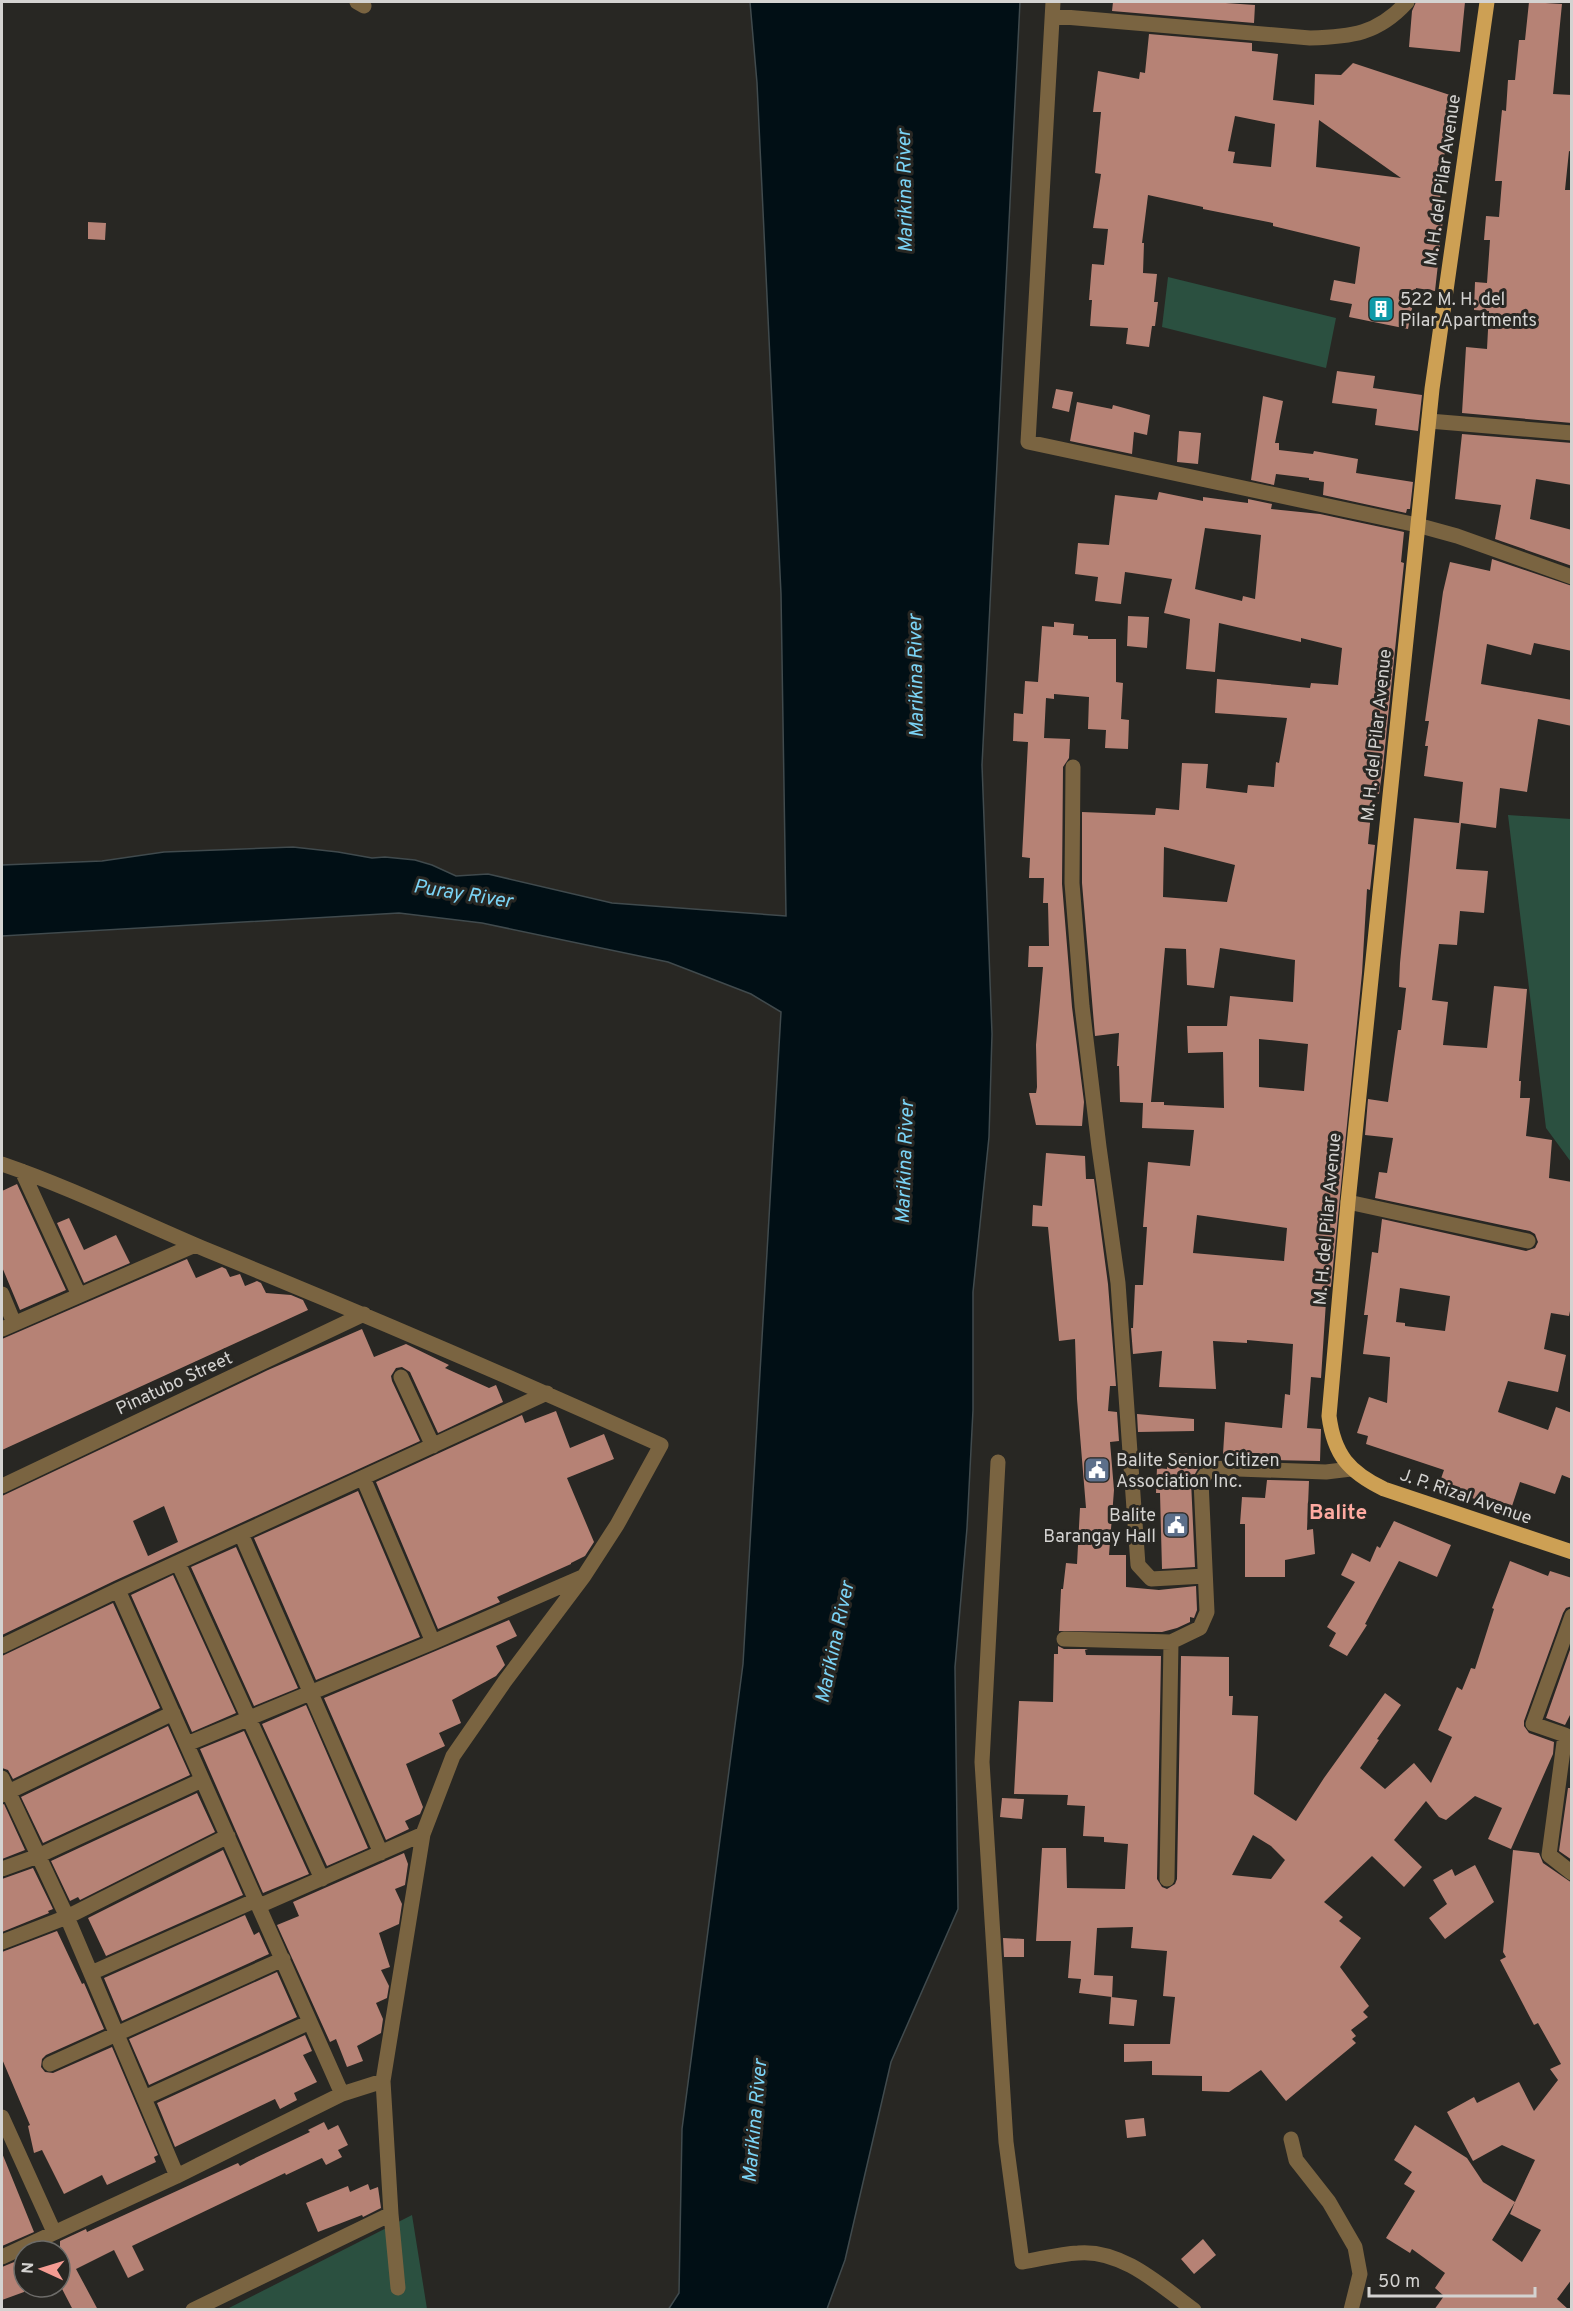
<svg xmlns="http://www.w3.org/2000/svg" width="1573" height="2311" font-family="Overpass,sans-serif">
<rect width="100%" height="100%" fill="#282723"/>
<!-- green -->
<path fill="#2b5040" d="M1168 277 1336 318 1326 368 1162 327Z
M1508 815 1571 819V1162L1546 1128Z
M412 2215 427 2309H227Z"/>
<!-- water -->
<path fill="#010f15" stroke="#404a4d" stroke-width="1.5" d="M750 2H1020L982 765 992 1034 989 1137 973 1292V1410L967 1528 955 1667 958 1909 891 2062 845 2260 827 2309 668 2310 679 2293 682 2129 743 1664 781 1012 751 994 668 962 482 923 399 913 2 936V865L102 861 164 852 293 847 338 852 372 858 385 857 415 860 432 865 456 876 488 874 612 903 786 916 781 594 757 83Z"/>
<!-- building -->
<path fill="#b68275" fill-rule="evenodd" d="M1113 2H1211L1255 5 1254 23 1112 11Z
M1416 2H1465L1460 52 1409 47 1412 11Z
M1529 2 1562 4 1553 94 1572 95V152L1569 151 1565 190H1572V423L1462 413 1466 347 1487 349 1489 311 1474 310 1475 282 1487 283 1490 240H1484L1486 216 1499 217 1502 181H1495L1502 110 1506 111 1508 80H1515L1519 40H1525Z
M1149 34 1252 43V51L1278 54 1273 100 1314 105 1315 74 1341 75 1353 63 1462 99 1443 159 1446 160 1437 218 1443 219 1435 291 1416 288 1408 329 1349 317 1352 304 1330 300 1334 280 1355 284 1360 247 1273 226V223L1203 209V207L1148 195 1142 243H1144L1143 273 1157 274 1154 302H1158L1155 326H1152L1149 347 1126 344 1128 328 1090 326 1092 300H1089L1092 264 1104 265 1108 229 1093 228 1101 174 1095 173 1101 112H1093L1098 71 1139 79 1140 72 1145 73ZM1235 116 1275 124 1271 167 1233 163 1235 152 1228 151ZM1319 120 1401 178 1316 167Z
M88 222 106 223 105 240 88 239Z
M1337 371 1375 376 1373 388 1422 395 1418 431 1375 425 1377 409 1332 403Z
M1056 389 1073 392 1069 412 1052 408Z
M1263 396 1283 401 1275 443H1279V450L1313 454 1314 451 1358 459 1356 473 1413 482 1410 509H1407L1406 513 1323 495 1324 482 1309 480V478L1276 474 1274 485 1251 480Z
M1077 402 1112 409 1113 405 1150 415 1147 435 1134 432 1132 454 1070 441Z
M1179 431 1201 433 1198 464 1177 462Z
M1462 434 1572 443V485L1536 479 1530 519 1572 530V566L1495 539 1501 505 1455 499Z
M1159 492 1203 501V497L1248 503V499L1272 504 1271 509 1320 514 1404 532 1401 562 1404 563 1383 766 1379 794 1373 793 1368 844 1375 845 1370 890 1367 889 1362 973 1331 1287 1327 1286 1321 1378 1311 1377 1307 1428 1321 1429 1320 1461 1268 1460V1458L1223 1454 1225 1422 1282 1428 1285 1394 1290 1395 1293 1344 1247 1340V1343L1213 1341 1216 1389 1159 1387 1162 1351 1133 1354 1131 1328H1133L1135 1285H1143L1147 1227H1143L1148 1162 1190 1166 1194 1130 1142 1128 1143 1103 1120 1102 1119 1066H1117L1119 1033 1095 1036 1082 883V812L1155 815 1156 808 1179 810 1182 763 1208 764 1206 788 1247 793 1248 785 1274 787 1276 762 1279 763 1287 718 1215 713 1217 679 1310 688 1311 683 1338 685 1342 648 1301 638V642L1219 623 1215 672 1186 669 1190 619 1164 613 1172 579 1125 572 1121 604 1095 601 1098 577 1075 574 1078 543 1109 545 1115 495 1157 500ZM1205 528 1261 535 1255 599 1243 596 1242 601 1195 589ZM1164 847 1235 865 1227 902 1163 897ZM1165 948 1186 949 1187 985 1214 988 1220 948 1295 960 1293 1002 1230 996 1227 1026H1187L1188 1053 1223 1052 1224 1108 1164 1105V1102H1151ZM1259 1039 1308 1044 1304 1091 1259 1087ZM1197 1215 1287 1228 1284 1261 1193 1253Z
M1492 559 1572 586V651L1534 643 1531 655 1487 644 1481 684 1572 700V726L1538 719 1527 792 1500 788 1496 828 1461 823 1456 869 1488 871 1484 913 1460 911 1457 945 1439 944 1432 1000 1448 1002 1443 1045 1487 1048 1494 986 1527 989 1519 1081H1521L1520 1098H1530L1526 1136 1552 1140 1549 1178 1572 1182V1301L1569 1316 1551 1313 1544 1349 1566 1355 1558 1392 1508 1381 1498 1412 1548 1430 1556 1407 1572 1413V1479L1562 1475 1555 1494 1520 1482 1512 1506 1480 1494 1478 1500 1438 1487 1444 1470 1366 1444 1368 1436 1357 1433 1369 1397 1387 1403 1390 1357 1363 1354 1368 1315H1364L1372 1252 1378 1253 1382 1219 1526 1251 1535 1248 1538 1242 1535 1234 1530 1231 1375 1198 1379 1172 1387 1173 1393 1138 1365 1135 1368 1099 1388 1102 1398 1030H1401L1406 988 1399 987 1400 963 1414 818 1459 823 1463 782 1424 776 1428 746H1425L1429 721H1425L1443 592 1450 562 1490 571ZM1400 1288 1450 1296 1445 1331 1405 1326V1323L1396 1322Z
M1128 616 1149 617 1147 648 1127 646Z
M1054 622 1074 624 1073 635 1088 636V639H1116V682L1123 683 1121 719 1129 720 1128 749 1105 748 1106 730 1088 729 1089 697 1054 694V699L1046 698 1044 738 1070 739 1069 758 1063 767 1062 884 1072 1007 1084 1102 1082 1126 1036 1125 1029 1093H1036L1037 1087 1036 1045 1043 967H1028L1029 946H1049L1048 903H1043L1044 878H1029L1030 858 1022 857 1028 742 1013 741 1014 713 1023 714 1025 681 1038 682 1042 626 1054 627Z
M1046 1153 1085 1156 1086 1179H1094L1108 1284 1116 1386H1110L1108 1411 1117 1412 1119 1441 1110 1442 1114 1490 1109 1555H1126V1587L1159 1590 1196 1586 1197 1610 1194 1618 1190 1617V1622L1177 1628 1162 1632 1059 1631 1061 1589H1063L1066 1563 1077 1564 1080 1508H1086L1077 1399 1075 1339 1059 1341 1048 1227 1032 1226 1033 1205 1042 1206Z
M17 1184 66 1290 20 1310 2 1267V1191Z
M69 1218 84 1250 116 1235 130 1263 84 1283 57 1223Z
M187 1259 196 1278 222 1267 226 1269 230 1277 240 1274 245 1286 257 1281 261 1283 266 1293 291 1295 303 1300 308 1310 2 1450V1339Z
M362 1329 374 1357 406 1344 449 1365 445 1368 489 1388 496 1385 503 1402 438 1433 410 1372 402 1367 396 1368 391 1376 392 1381 420 1441 114 1581 2 1635V1496L268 1370ZM164 1506 178 1542 148 1556 133 1521Z
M556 1411 570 1448 604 1434 614 1459 567 1478 594 1542 585 1556 571 1563V1564L497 1597 500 1602 438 1629 376 1482 522 1415 525 1423Z
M1137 1414 1194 1419V1431L1138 1432Z
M1168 1453 1200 1454V1465L1191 1481 1195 1567 1162 1569 1160 1493H1156L1157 1468 1167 1469Z
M1267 1480 1309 1481 1307 1530 1313 1529 1315 1554 1285 1560V1577H1245V1524H1240L1242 1497 1265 1498Z
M358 1491 420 1637 316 1680 254 1538Z
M1394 1521 1451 1545 1437 1577 1399 1561 1365 1624 1367 1625 1347 1656 1329 1646 1336 1633 1327 1627 1355 1582 1341 1575 1352 1553 1370 1562 1377 1546 1380 1548Z
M236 1547 298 1688 254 1706 191 1567Z
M1510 1561 1548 1576 1550 1571 1572 1578V1606L1566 1608 1563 1613 1524 1721V1726L1529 1733 1554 1742 1553 1754 1511 1849 1488 1839 1502 1808 1475 1796 1446 1820 1439 1817 1426 1801 1394 1840 1422 1867 1404 1887 1372 1856 1324 1902 1343 1917 1339 1921 1361 1938 1340 1967 1369 2006 1363 2012 1368 2017 1351 2030 1356 2036 1352 2039 1356 2043 1286 2101 1261 2070 1229 2092 1202 2091V2076L1152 2075V2061L1124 2062V2044H1170L1175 1997 1163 1996 1167 1951 1131 1948 1133 1927 1097 1928 1094 1975 1113 1976 1112 1997 1079 1993 1081 1979 1068 1978 1071 1941H1036L1042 1848H1066L1067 1888 1125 1889 1128 1844 1104 1842V1837L1083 1836 1085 1806 1067 1805 1068 1795 1014 1794 1019 1701 1053 1702 1054 1654H1058V1646L1064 1649H1088L1085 1650 1086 1655 1161 1656 1157 1879 1162 1887 1167 1889 1175 1884 1177 1879 1181 1656 1229 1657V1696H1233L1232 1715 1258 1716 1254 1794 1296 1821 1324 1778 1385 1693 1401 1705 1377 1739 1379 1740 1360 1768 1385 1789 1414 1763 1431 1783 1452 1737 1438 1730 1457 1687 1462 1690 1471 1668 1475 1669 1494 1609 1492 1608ZM1253 1835 1271 1846 1285 1860 1271 1879 1232 1875Z
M173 1575 236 1713 192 1732 131 1595Z
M113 1603 160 1708 13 1779 8 1770 2 1768V1656Z
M509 1620 517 1636 496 1646 505 1665 496 1676 452 1700 461 1723 439 1733 445 1746 406 1764 423 1807 420 1814 405 1821 409 1829 386 1840 324 1698Z
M1571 1647 1572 1711 1565 1725 1546 1718Z
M306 1705 368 1848 327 1866 262 1724Z
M168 1726 190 1775 43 1843 21 1797Z
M244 1731 309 1874 263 1893 200 1749Z
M1568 1788H1572V1860L1559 1851Z
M197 1793 215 1832 80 1900 78 1897 70 1901 51 1861Z
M1002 1798 1024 1799 1022 1819 1000 1817Z
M4 1804 25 1850 2 1859V1805Z
M223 1850 243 1895 106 1956 88 1918Z
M1513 1850 1539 1853 1543 1863 1572 1883V2279L1557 2299 1569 2310H1434L1444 2296 1435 2288 1445 2273 1412 2249 1410 2253 1386 2238 1415 2191 1404 2184 1412 2172 1394 2160 1415 2125 1467 2158 1483 2182 1515 2202 1535 2160 1502 2145 1473 2161 1447 2112 1474 2097 1477 2103 1519 2082 1534 2111 1558 2080 1550 2069 1561 2064 1538 2023 1534 2025 1500 1960 1506 1957 1503 1952ZM1515 2202 1510 2214 1541 2230 1522 2262 1492 2240Z
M404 1853 408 1864 405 1885 395 1889 402 1904 399 1924 379 1933 390 1967 381 1970 389 1986 387 1998 376 2003 383 2019 381 2033 357 2046 363 2061 347 2067 336 2039 330 2042 277 1925 299 1916 293 1902Z
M1475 1865 1494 1902 1445 1939 1429 1918 1447 1904 1433 1880 1452 1869 1455 1876Z
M33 1868 53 1909 48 1911 49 1913 2 1932V1879Z
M245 1915 254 1935 259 1932 269 1954 122 2021 104 1978Z
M57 1931 82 1984 84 1983 104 2029 46 2055 42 2059 41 2067 45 2072 53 2073 112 2047 158 2155 154 2157 156 2162 107 2185 102 2175 64 2194 42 2150 34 2153 28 2126 30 2125 2 2059V1952Z
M1003 1938 1024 1939V1957H1004Z
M277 1972 297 2017 149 2085 129 2039Z
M1111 1997 1137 2000 1134 2026 1109 2024Z
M305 2035 312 2051 303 2055 317 2082 294 2093 297 2100 280 2109 275 2099 175 2147 157 2103Z
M1144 2118 1146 2136 1127 2138 1125 2120Z
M324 2122 328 2130 338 2125 348 2145 338 2150 342 2157 326 2165 322 2158 286 2175 285 2173 132 2246 144 2270 128 2278 114 2250 76 2269 98 2310H73L60 2285V2241L86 2229 87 2232 238 2163 240 2166 249 2161 310 2132 308 2130Z
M2 2153 34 2232 2 2246Z
M368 2184 370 2190 378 2187 381 2208 363 2217 362 2215 318 2232 306 2203 348 2186 350 2192Z
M1203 2239 1216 2255 1194 2274 1181 2259Z
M24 2258V2292L2 2300V2267Z"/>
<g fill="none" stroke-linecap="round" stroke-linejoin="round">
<!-- minor -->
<path stroke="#7a6441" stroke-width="15" d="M357 2 364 6
M1053 2 1028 442 1417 525 1457 536 1572 577
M1053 16 1310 38C1351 37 1378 34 1407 2
M1429 421 1572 433
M1073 767 1072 883 1082 1006 1099 1147 1118 1283 1138 1565 1151 1579 1205 1576
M2 1164C72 1188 138 1221 207 1250 359 1312 511 1377 661 1445L617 1525 584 1576 505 1681 453 1756 423 1834 383 2081 391 2214 398 2288
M22 1171 79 1295
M1348 1202 1528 1241
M2 1294 14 1323
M2 1329 195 1245
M401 1377 433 1446
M998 1462 982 1762 1006 2142 1022 2262C1041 2259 1059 2254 1078 2253 1122 2249 1161 2286 1194 2310
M363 1478 433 1642
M2 1486 364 1314
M241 1534 381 1853
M178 1563 322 1879
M118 1590 342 2094
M1572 1616 1533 1724 1565 1735 1549 1855 1572 1873
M1064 1639 1171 1642 1200 1628 1207 1612 1201 1481 1210 1468 1326 1472 1351 1469
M2 1646 118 1590 547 1393
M187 1744 433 1642 582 1577
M2 1778 67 1917 177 2176
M2 1795 173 1713
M2 1869 38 1856 202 1780
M1167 1879 1171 1642
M259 1906 423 1834
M2 1942 67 1917 228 1836
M91 1973 256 1900
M50 2064 283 1959
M144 2098 310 2022
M2 2117 54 2232
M1291 2139 1296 2160 1329 2202 1355 2247 1360 2274 1351 2310
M2 2257 177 2176 342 2094 383 2081
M193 2310 391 2214"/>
<!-- major -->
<path stroke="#cda054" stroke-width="15" d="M1487 2 1432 389 1348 1202 1329 1416C1334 1455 1349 1472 1384 1489L1572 1552"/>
</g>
<!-- icons -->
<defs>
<g id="building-square" transform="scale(1.35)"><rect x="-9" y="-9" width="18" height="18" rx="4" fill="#0f9aa8" stroke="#282723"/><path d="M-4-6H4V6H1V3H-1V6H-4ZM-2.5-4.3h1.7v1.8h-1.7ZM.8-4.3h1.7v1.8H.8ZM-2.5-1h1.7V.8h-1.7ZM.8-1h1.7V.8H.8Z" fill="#fff"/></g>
<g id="civic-square" transform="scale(1.35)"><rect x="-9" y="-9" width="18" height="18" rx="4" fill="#5c6f8a" stroke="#282723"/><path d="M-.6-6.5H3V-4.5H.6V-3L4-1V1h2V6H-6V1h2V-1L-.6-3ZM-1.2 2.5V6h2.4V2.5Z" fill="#fff"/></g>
</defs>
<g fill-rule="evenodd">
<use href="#building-square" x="1381" y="309"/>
<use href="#civic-square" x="1097" y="1470"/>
<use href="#civic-square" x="1176" y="1525"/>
</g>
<g text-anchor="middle" stroke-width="6" stroke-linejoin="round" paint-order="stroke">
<!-- street labels -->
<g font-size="18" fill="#d4d3d1" stroke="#282723">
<text transform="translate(1442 180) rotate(-82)" y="6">M. H. del Pilar Avenue</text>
<text transform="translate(1376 735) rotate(-84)" y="6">M. H. del Pilar Avenue</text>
<text transform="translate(1327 1219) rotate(-85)" y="6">M. H. del Pilar Avenue</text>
<text transform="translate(174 1383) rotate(-25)" y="6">Pinatubo Street</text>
<text transform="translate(1466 1496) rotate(19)" y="6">J. P. Rizal Avenue</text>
</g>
<!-- poi labels -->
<g font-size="18" fill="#d4d3d1" stroke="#282723" text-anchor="start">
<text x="1400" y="305">522 M. H. del<tspan x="1400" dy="21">Pilar Apartments</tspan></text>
<text x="1116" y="1466">Balite Senior Citizen<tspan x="1116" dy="21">Association Inc.</tspan></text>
<text x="1156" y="1521" text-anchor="end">Balite<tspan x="1156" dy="21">Barangay Hall</tspan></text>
</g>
<!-- water labels -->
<g font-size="20" font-style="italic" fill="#7bd4f6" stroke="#282723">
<text transform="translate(904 191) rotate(-91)" y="7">Marikina River</text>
<text transform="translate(915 676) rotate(-91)" y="7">Marikina River</text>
<text transform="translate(463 893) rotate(9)" y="7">Puray River</text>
<text transform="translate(904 1162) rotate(-88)" y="7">Marikina River</text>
<text transform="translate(834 1642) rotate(-78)" y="7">Marikina River</text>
<text transform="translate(754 2121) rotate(-85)" y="7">Marikina River</text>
</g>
<!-- quarter labels -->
<g font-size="21" font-weight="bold" fill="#feaaa1" stroke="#282723">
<text x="1338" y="1519">Balite</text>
</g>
</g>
<!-- border -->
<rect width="1573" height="2311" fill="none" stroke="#d4d3d1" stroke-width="6"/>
<!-- north arrow -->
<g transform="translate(42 2269) rotate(274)"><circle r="28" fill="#282723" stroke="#6d6c69" stroke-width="1.5"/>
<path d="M0-4.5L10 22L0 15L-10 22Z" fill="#f59c93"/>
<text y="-9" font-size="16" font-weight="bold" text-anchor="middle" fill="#d4d3d1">N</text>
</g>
<!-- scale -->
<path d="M1369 2287v9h166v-9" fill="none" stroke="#d4d3d1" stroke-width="3"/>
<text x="1378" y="2287" font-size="18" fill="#d4d3d1" stroke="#282723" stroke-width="4.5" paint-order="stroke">50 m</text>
</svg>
